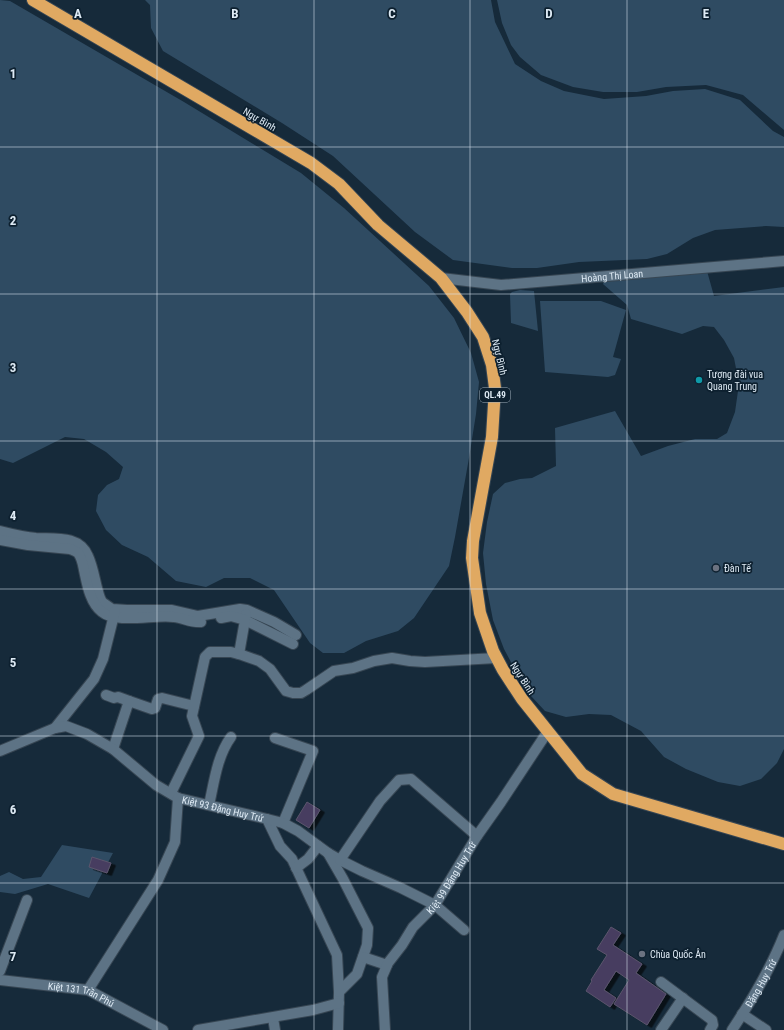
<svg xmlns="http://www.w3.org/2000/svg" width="784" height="1030" font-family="'Roboto Condensed',sans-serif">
<defs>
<filter id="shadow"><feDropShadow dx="4.5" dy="2.5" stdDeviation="0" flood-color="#0009"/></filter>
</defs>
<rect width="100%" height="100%" fill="#162a3a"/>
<!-- green -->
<path fill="#2f4b62" d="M0 0 10 1 184 102 301 173 344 208 429 286 454 318 471 353 479 382 476 414 469 458 455 537 449 566 414 618 398 631 366 641 344 653H323L310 643 274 590 250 578H224L206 587 176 581 148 557 122 545 106 530 96 511 98 495 107 485 119 479 123 467 106 452 84 439 65 437 13 463 0 459Z
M145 0H491L495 22 515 64 541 81 564 91 604 99 646 96 673 91 705 89 740 100 773 131 784 137V227L766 226 715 230 693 238 667 254 647 259 579 262 537 268H512L453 260 415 232 333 156 282 123 163 51 151 28 150 5Z
M497 0H784V130L743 95 706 85 666 87 637 92H603L573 87 541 75 520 57 511 45 502 23Z
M707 271 714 296 784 287V749L777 763 761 779 740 786 718 782 686 769 664 757 641 731 611 715 589 714 566 717 545 711 531 696 519 677 504 649 493 620 486 584 483 553 487 522 493 494 505 483 520 479 532 478 556 466 555 428 615 411 641 456 668 446 695 439H717L727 433 735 412 739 384 734 358 724 340 714 327 703 326 682 334 631 319 627 305 603 284 605 280Z
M520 290 534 291 538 331 511 323 510 294 512 292Z
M540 301H601L626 310 613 357 621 359 615 375 608 377 545 372Z
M62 845 113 853 89 898 48 884 15 894 0 892V876L9 872 23 879 41 877Z"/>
<!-- building -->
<path fill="#473d61" stroke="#5b556c" filter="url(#shadow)" d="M307 802 320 810 309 828 296 820Z
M92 857 111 863 107 873 89 867Z
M611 927 621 933 613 945 642 964 636 973 666 994 647 1025 614 1004 629 980 616 971 604 990 616 998 610 1007 586 991 592 981 591 980 607 955 597 949Z"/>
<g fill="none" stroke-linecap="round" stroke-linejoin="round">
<!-- minor casing -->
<g stroke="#374653" stroke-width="12">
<g id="minor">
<path id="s1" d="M441 278 501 285 784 261"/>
<path d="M0 531C12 534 24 537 36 538 55 539 79 535 88 556 94 569 95 584 100 598L102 602 112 609 127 610H172L198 616 240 609 247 610 274 622 296 635"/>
<path d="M0 540 28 545 70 549C72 550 76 551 78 553 82 558 83 565 84 570 87 584 90 603 102 612 116 624 157 614 174 617 184 618 191 623 201 622"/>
<path d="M246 614 245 620 293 644"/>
<path d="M221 618 231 616 245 620 239 654"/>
<path d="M106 695 114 698 118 697 129 701"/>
<path d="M55 728 94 679 103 659 115 611"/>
<path d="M275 738 313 751 283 823"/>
<path d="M113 749 129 701 152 709 155 708 158 699 162 698 194 706"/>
<path id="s2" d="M0 751 55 728 66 726 87 734 113 749 156 785 178 798 267 819 280 846 292 859 337 955 339 992 338 1030"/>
<path d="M171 793 199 736 192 716 205 657 210 652H231L242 655 259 661 270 669 286 691 293 693H301L306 690 334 671 353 668 374 661 392 658 410 661 425 662 496 658"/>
<path d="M209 805C214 783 217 756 231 737"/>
<path d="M267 819 283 823 298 831 328 853 340 860 362 871 401 888 435 905 464 930"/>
<path d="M328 853 343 879 368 928 367 945 357 974 339 992"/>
<path d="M340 860 380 801 399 780 411 779 477 836"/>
<path d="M296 868 308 859 318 846"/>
<path d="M363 957 387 965"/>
<path d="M0 971 27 900"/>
<path id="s3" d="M0 980 88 990 163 1030"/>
<path d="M661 982 712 1020 713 1025 710 1030"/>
<path d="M88 990 158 880 175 842 178 798"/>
<path d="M742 1014 766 1030"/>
<path d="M273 1018 275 1030"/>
<path d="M198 1030 313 1010 339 1003"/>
<path id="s4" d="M385 1030 382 977 388 963 402 945 413 927 435 905 477 836 501 802 548 731"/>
<path d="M661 1030 683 998"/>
<path id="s5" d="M732 1030C752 1000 771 968 784 935"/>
</g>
</g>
<!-- highway casing -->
<g stroke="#374653" stroke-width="14">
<path id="highway" d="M33 0 311 163 339 184 378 225 441 278 467 312 483 337 492 365 495 388 492 437 473 541 472 558 480 613 493 651 503 670 522 699 582 774 613 794 784 844"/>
</g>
<!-- minor -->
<use href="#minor" stroke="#5d7385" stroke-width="10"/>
<!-- highway -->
<use href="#highway" stroke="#e0a962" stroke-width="12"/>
</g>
<!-- grid -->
<path fill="none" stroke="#deeaf4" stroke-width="1" stroke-opacity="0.55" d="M157 0V1030M314 0V1030M470 0V1030M627 0V1030M0 147H784M0 294H784M0 441H784M0 589H784M0 736H784M0 883H784"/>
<!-- markers -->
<circle fill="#0f9aa8" stroke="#0d202f" stroke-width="1.5" cx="699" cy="380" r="4"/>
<g fill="#6b7280" stroke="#0d202f" stroke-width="1.5">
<circle cx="716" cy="568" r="4"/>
<circle cx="642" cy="954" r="4"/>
</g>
<g text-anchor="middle" stroke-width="3.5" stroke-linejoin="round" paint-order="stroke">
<!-- shield labels -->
<rect fill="#0d202f" stroke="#9fadb9" stroke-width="1" x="480" y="388" width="30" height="14" rx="3"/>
<g font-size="9" font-weight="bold" fill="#deeaf4">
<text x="495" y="398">QL.49</text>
</g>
<!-- street labels -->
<g font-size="10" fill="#deeaf4" stroke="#0d202f">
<text transform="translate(260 119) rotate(30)" y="4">Ngự Bình</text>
<text dy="4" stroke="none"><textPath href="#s1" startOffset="172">Hoàng Thị Loan</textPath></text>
<text transform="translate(500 357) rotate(76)" y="4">Ngự Bình</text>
<text transform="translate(523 678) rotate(57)" y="4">Ngự Bình</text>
<text dy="4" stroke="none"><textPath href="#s2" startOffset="251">Kiệt 93 Đặng Huy Trứ</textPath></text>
<text dy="4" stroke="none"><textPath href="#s4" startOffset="175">Kiệt 99 Đặng Huy Trứ</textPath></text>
<text dy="4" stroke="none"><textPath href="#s5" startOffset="55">Đặng Huy Trứ</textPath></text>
<text dy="4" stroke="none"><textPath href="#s3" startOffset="83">Kiệt 131 Trần Phú</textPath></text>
</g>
<!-- poi labels -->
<g font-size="10" fill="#deeaf4" stroke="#0d202f" text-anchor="start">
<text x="707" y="378">Tượng đài vua<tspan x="707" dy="12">Quang Trung</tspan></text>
<text x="724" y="572">Đàn Tế</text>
<text x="650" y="958">Chùa Quốc Ân</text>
</g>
</g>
<g font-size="13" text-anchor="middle" font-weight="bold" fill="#deeaf4" stroke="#0d202f" stroke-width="3.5" stroke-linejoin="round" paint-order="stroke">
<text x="78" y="18">A</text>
<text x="235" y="18">B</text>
<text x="392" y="18">C</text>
<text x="549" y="18">D</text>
<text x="706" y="18">E</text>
<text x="13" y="78">1</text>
<text x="13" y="225">2</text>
<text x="13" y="372">3</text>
<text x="13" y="520">4</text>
<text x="13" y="667">5</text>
<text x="13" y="814">6</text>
<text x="13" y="961">7</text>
</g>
</svg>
